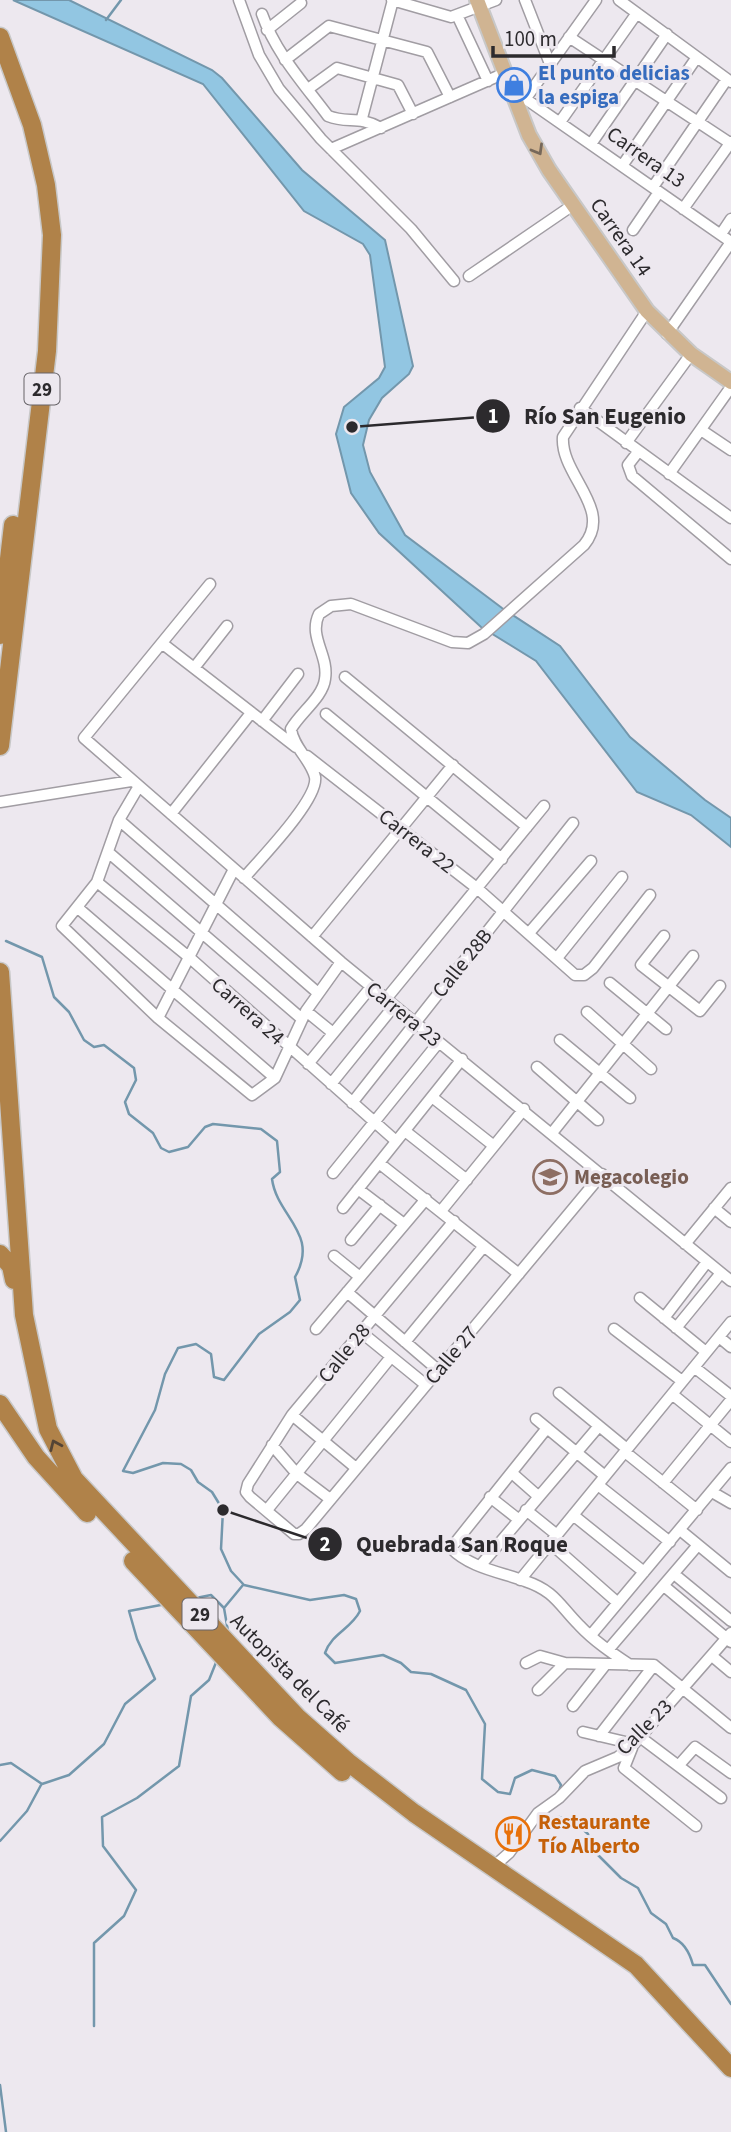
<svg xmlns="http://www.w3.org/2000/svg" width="731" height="2132" font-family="'Source Sans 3',sans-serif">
<rect width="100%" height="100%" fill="#ede8ef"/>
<!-- water -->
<path fill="#92c6e2" stroke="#7397ac" stroke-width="2" d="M13 0H69L212 70 222 78 302 170 385 240 413 366 409 374 382 398 369 420 363 445 370 472 405 535 502 608 560 646 630 737 705 800 731 818V847L691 815 637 792 536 661 481 627 379 533 351 493 336 434 344 407 379 378 385 367 370 255 363 244 304 211 203 84Z"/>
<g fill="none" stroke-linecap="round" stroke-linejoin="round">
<!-- stream -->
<path stroke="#7397ac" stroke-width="2.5" d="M106 20 121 0
M6 941 42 957 54 997 69 1012 84 1040 94 1047 104 1045 134 1068 136 1080 125 1102 129 1114 153 1133 161 1148 169 1152 188 1147 205 1127 213 1124 261 1129 277 1141 280 1172 272 1179C277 1217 320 1233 295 1277L300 1300 290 1312 259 1334 224 1380 214 1377 211 1354 196 1344 178 1348 165 1374 155 1410 123 1471 133 1473 163 1463 181 1464 191 1470 198 1482 212 1492 223 1510 221 1549 231 1571 244 1585 310 1600 344 1595 356 1599 360 1611C351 1629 332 1633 325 1653L335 1663 383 1655 401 1663 411 1672 431 1674 466 1690 485 1724 482 1779 498 1792 510 1794 515 1778 532 1770 555 1776 561 1785 559 1791
M196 1598 211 1595 224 1608
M228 1631 224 1608 243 1585
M0 1765 11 1763 42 1784 69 1775 104 1744 125 1704 155 1679 137 1639 129 1611 166 1604
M545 1811 550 1818 559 1817 577 1824 588 1834 593 1850 621 1878 638 1888 651 1913 666 1924 673 1938C684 1942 690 1954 693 1965H705L731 2004
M0 1841 27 1811 41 1785
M94 2026V1943L124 1916 136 1890 103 1846 102 1817 137 1798 179 1766 191 1696 209 1680 217 1660
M0 2085 6 2132"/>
<!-- street casing -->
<g stroke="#a19da3" stroke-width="13">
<path id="street" d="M239 0 259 55 279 89 321 139 411 229 454 281
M392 0 451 17 496 0
M525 0 550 64
M619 0 731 82
M262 14C275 52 304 84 328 116 348 124 358 115 381 128
M458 17 488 81
M267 30 301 3
M569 37 730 143
M285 60 329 26 427 52 450 97
M510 88 731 242
M308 89 337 68 398 85 413 114
M526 98 596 0
M362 118 393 0
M560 122 637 13
M591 144 667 34
M331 149 505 73
M622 166 697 57
M653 187 727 79
M683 209 731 142
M633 230 659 192
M721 234 731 219
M469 276 573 205
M667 334 731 242
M580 408 731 518
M701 430 731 450
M626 443 691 354
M638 452 628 465 632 476 731 559
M669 474 731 387
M210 584 84 738 341 962 731 1281
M163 644 296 747
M194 668 227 626
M345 677 527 827
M326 714 502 859
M262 721 298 674
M307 756 478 889 575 975H584L593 968 650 895
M139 786 119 820 97 882 62 926 158 1018 252 1095 275 1078 306 1011 341 962
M0 802 131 781
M171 814 251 713
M119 820 318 993
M108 852 302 1019
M244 878C260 859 319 799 315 777 311 760 293 747 291 729 300 713 323 697 325 679 329 655 308 637 319 614L331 606 351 604 452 642 468 643 484 634 584 545C614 509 560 475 563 437L647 311
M97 882 190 958 396 1141
M78 908 275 1078
M529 933 591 861
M664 936 641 965 700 1011 720 986
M312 937 453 765
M557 958 622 877
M610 983 666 1029
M386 999 544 806
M306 1011 333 1033
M587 1012 651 1069
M158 1018 234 869
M560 1040 630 1098
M308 1064 371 987
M537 1067 598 1120
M331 1084 394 1006
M432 1097 494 1146
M352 1103 573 823
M405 1131 467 1180
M552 1133 693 956
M379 1163 519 1274
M333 1173 439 1042
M358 1189 404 1224
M343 1208 462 1059
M714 1208 731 1222
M441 1211 524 1109
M454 1221 292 1415 248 1484 246 1492 250 1497 294 1534H299L306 1529 602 1174
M351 1240 380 1205
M685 1244 731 1188
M334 1256 360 1277
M347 1292 438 1370
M640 1298 706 1352
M664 1318 707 1262
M676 1328 721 1273
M316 1329 426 1199
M614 1329 682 1381
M361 1332 426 1385
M719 1337 731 1347
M405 1342 484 1246
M694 1367 731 1396
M559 1393 627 1449
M672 1394 731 1442
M292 1415 356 1468
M536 1419 605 1476
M547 1428 451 1548C470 1568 501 1572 525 1581 555 1591 559 1605 579 1625 594 1641 612 1653 630 1665
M272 1445 297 1474 330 1499
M625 1452 697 1510
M512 1473 538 1496
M663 1483 731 1400
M598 1485 670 1542
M712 1492 731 1503
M490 1497 518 1519
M267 1510 391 1357
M526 1510 557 1535
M573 1515 644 1572
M680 1530 731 1572
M550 1543 618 1603
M480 1566 599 1426
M674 1574 731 1621
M520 1580 731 1322
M664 1586 731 1642
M591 1635 731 1468
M608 1650 698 1545
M712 1656 731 1672
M526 1663 540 1656 565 1663 654 1665 731 1728
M538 1690 565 1663
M573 1706 606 1664
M583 1732 634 1744
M599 1736 654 1665
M640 1737 721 1798
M632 1748 624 1768 696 1826
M679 1765 695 1747 731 1773
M492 1868 509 1853 538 1813 559 1798 585 1771 618 1757 634 1744 731 1633"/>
</g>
<!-- primary casing -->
<g stroke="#c8c8c8" stroke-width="18">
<path id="primary" d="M477 0 529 135 549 170 647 311 691 354 731 382"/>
</g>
<!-- highway casing -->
<g stroke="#c8c8c8" stroke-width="21">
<path id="highway" d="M0 37 32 125 46 185 52 235 47 351 0 746
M0 635 13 525
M0 972 24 1315 48 1429 74 1479 297 1717 348 1762 414 1813 636 1965 731 2068
M0 1254 11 1266 14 1280
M0 1404 36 1457 87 1513
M133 1561 281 1718 342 1772"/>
</g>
<!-- street -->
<use href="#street" stroke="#fff" stroke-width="10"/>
<!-- primary -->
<use href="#primary" stroke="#d0b492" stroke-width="14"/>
<!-- highway -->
<use href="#highway" stroke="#b08249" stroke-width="18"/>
</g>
<!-- one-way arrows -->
<defs><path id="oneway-chevron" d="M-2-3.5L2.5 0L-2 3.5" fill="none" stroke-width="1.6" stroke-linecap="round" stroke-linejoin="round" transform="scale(1.75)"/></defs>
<use stroke="#76685a" href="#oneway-chevron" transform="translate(538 150) rotate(60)"/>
<use stroke="#544435" href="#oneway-chevron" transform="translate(55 1445) rotate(-114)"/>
<!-- icons -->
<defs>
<g id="shop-ring" transform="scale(1.75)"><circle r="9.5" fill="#ede8ef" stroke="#3f7fe0" stroke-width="1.5"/><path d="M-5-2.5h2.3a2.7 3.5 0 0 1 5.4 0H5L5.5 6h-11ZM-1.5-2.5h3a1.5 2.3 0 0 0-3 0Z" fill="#3f7fe0"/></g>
<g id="school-ring" transform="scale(1.75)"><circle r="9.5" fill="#ede8ef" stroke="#8d6e63" stroke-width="1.5"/><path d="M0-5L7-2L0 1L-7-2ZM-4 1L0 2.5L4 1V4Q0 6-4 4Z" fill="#8d6e63"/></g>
<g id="restaurant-ring" transform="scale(1.75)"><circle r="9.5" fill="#ede8ef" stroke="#e8710a" stroke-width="1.5"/><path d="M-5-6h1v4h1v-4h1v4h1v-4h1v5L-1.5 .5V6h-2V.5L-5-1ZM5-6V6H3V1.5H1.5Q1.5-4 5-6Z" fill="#e8710a"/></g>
</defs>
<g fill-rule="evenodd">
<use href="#shop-ring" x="514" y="85"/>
<use href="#school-ring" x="550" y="1177"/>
<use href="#restaurant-ring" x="513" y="1834"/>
</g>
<g text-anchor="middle" stroke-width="6" stroke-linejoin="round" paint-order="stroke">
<!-- shield labels -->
<g fill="#ede8ef" stroke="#666367" stroke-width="2">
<rect x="24.5" y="373.5" width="35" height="31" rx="5"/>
<rect x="182.5" y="1598.5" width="35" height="31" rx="5"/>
</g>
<g font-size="19" font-weight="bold" fill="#2c2a2d">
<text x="42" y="396">29</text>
<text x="200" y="1621">29</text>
</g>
<!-- shop labels -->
<g font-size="21" font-weight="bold" fill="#366cbe" stroke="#ede8ef" text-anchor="start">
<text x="538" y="80">El punto delicias<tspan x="538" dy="24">la espiga</tspan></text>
</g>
<!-- street labels -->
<g font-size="21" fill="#2c2a2d" stroke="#ede8ef">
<text transform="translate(646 157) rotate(35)" y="7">Carrera 13</text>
<text transform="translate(621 237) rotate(55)" y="7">Carrera 14</text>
<text transform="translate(417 841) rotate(38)" y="7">Carrera 22</text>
<text transform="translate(462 963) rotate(-51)" y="7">Calle 28B</text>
<text transform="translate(248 1011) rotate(42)" y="7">Carrera 24</text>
<text transform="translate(404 1014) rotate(39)" y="7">Carrera 23</text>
<text transform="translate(344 1353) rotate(-51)" y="7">Calle 28</text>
<text transform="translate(451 1355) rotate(-50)" y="7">Calle 27</text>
<text transform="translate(290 1673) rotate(45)" y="7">Autopista del Café</text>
<text transform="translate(644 1727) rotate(-45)" y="7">Calle 23</text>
</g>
<!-- education labels -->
<g font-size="21" font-weight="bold" fill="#785e54" stroke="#ede8ef" text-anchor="start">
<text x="574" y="1184">Megacolegio</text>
</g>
<!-- food labels -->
<g font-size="21" font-weight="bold" fill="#c56008" stroke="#ede8ef" text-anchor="start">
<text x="538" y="1829">Restaurante<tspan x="538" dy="24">Tío Alberto</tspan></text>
</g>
</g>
<!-- callouts -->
<path fill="none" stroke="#2c2a2d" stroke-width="2.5" d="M352 427L493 416M223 1510L325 1544"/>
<g fill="#2c2a2d" stroke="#ede8ef" stroke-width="2.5">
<circle cx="352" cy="427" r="7"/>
<circle cx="223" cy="1510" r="7"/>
<circle cx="493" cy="416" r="18"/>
<circle cx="325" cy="1544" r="18"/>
</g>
<g font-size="21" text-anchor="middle" font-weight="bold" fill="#fff">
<text x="493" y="423">1</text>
<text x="325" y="1551">2</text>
</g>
<g font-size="23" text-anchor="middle" font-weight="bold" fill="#2c2a2d" stroke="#ede8ef" stroke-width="6" stroke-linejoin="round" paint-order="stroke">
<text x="605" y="424">Río San Eugenio</text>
<text x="462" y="1552">Quebrada San Roque</text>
</g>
<!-- scale -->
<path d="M493 46v10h121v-10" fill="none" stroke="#2c2a2d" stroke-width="3.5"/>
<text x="504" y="46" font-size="21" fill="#2c2a2d" stroke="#ede8ef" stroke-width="5" paint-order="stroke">100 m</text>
</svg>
